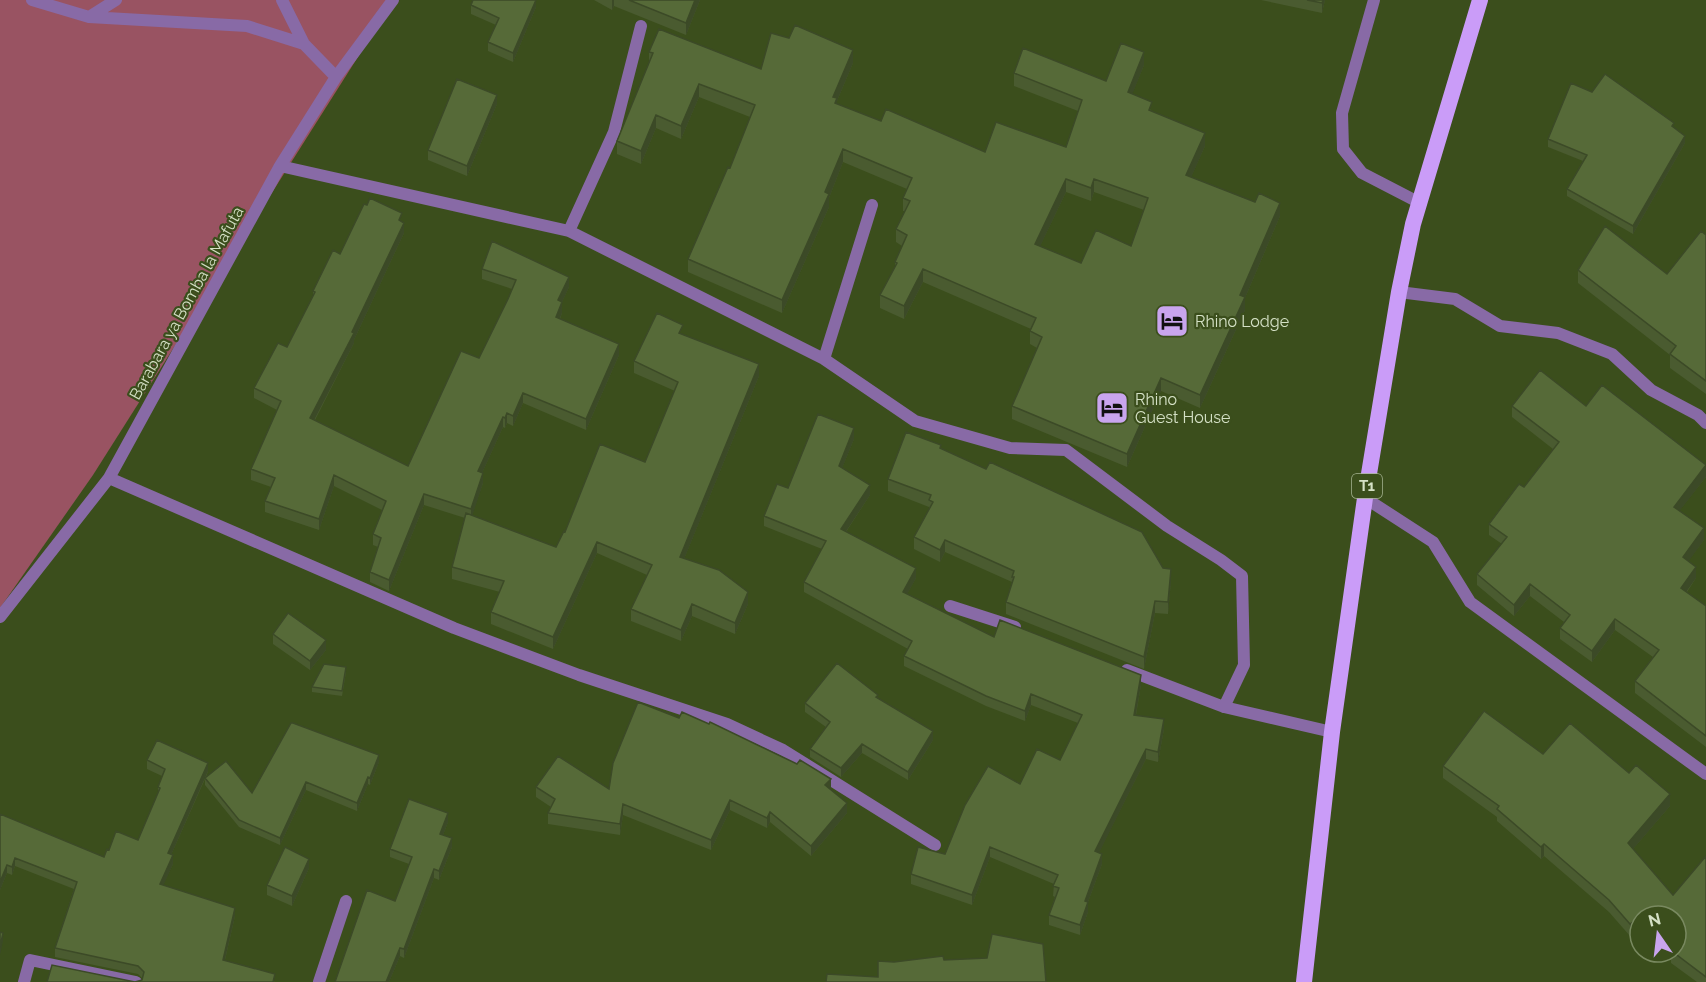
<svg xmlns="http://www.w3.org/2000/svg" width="1706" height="982" font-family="Raleway,sans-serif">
<rect width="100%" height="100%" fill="#3b4e1c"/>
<!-- green -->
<path fill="#995362" d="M0 0H394L93 475 0 608Z"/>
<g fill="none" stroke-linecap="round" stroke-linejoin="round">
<!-- minor -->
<path stroke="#886aa6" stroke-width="12" d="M32 0 89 17 247 26 304 44
M282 0 304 44 336 77
M1374 0 1342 113 1343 149 1362 173 1420 203
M89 17 116 0
M280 166 569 231 824 359 915 421 1010 448 1066 450 1167 526 1221 560 1242 576 1244 665 1224 707
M569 231 614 132 641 26
M1399 292 1455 299 1500 326 1558 333 1612 354 1651 390 1698 415 1706 423
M824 359 872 205
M109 478 454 628 579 675 727 724 783 750 935 845
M1365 498 1433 542 1470 602 1706 774
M950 606 1015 627
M0 617 109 478 280 166 336 77 393 0
M1127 670 1224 707 1332 732
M24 982 30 960 136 982
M319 982 346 901"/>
<!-- trunk -->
<path stroke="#ca9cf8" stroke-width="16" d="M1304 982 1332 732 1365 498 1399 292 1413 224 1480 0"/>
</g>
<!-- wall -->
<path fill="#4a5b30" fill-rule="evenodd" d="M536 0V7L513 62 488 51V42L496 25 471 14V5Z
M594 0H700L686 35 614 6 612 10Z
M1261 0H1325L1322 13Z
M649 52 761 69 853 63 837 101V104L881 121 985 152 1066 147 1078 111 1014 86V73L1106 81 1144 65 1132 94 1152 111 1205 146 1191 177 1280 216 1245 298V310L1200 408 1161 391 1127 467 1012 419V406L1037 348 1030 344V331L1031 329 923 282 904 319 880 308V295L895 267V262L902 246 896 242V229L905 211H903V198L907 189 843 162 829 198V207L782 313 688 272V259L730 168 750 117 699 97 681 139 656 128 641 164 617 154V141L649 62ZM1066 192 1091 201 1094 192 1144 210 1131 246 1081 263 1040 246Z
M497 104 467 176 428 160V150Z
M1674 128 1685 143 1633 234 1567 196V189L1583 161 1548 147V139Z
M402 222 404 233 354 340V343L315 420 408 466 479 358 508 299 512 289 482 279V269L569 287 562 302V313L560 319 619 355 586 430 523 403 513 426 507 423 505 428 503 427 482 473 483 483 472 515 556 547 565 532 645 462 675 391 634 373V361L683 334 759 376 684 559 748 604 735 634 692 616 681 641 631 621V609L647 575 597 553 553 649 491 624V612L500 592 452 579V567L465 518 424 505 389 591 370 582V572L378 547 373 545V534L382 510 334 486 319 530 265 512V501L271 487 251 480V469L277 410 254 398V388L287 347 313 296V291L340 254Z
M1706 235V394L1670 368V355L1578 283V270L1667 274Z
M1512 406H1586L1706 477 1679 511 1704 540 1688 561 1696 578 1687 592 1706 606V747L1635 693V681L1653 657 1615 630 1592 662 1560 639V628L1564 622 1530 596 1514 616 1477 585V574L1502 544 1489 535V524L1524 487 1553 449 1512 417Z
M854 439 842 468 870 495 846 532 916 578 907 594 994 637 1141 685 1136 715 1164 729 1158 762 1146 759 1099 852 1102 864 1088 902V912L1080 935 1049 925V915L1055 897 1053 896 1054 884 990 857 972 905 911 884V874L945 854 1020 784 1060 760 1078 723 1031 705 1025 721 986 706 904 666V656L908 649 804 592V582L822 549 764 526V516L788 488Z
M941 448 1171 581 1168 614 1155 613 1144 669 1006 614V602L1012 582 945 552 940 562 914 549V537L929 510V507L888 491V479Z
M273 634 326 650 310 670 273 644Z
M346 672 342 696 312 692V687Z
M878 698 933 740 908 780 862 753 841 777 810 757V749L826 727 805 712V703Z
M1543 754 1629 773 1670 806 1633 849 1673 895 1706 856V982H1697L1671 963V959L1662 952H1676L1640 916V934L1637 931 1630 936 1609 912 1544 856 1541 859 1497 821V817L1443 778V766Z
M147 760 208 771 206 777 252 793 379 762 370 785 368 784 357 811 306 790 280 845 239 827 205 785V779L171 855 173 864 163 885 235 916 225 960 275 982H135L142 980V978L138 974 55 957V948L74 889 15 866 12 875 7 873 0 890V814L104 857 109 850 138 840 158 793V787L162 776 147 769Z
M797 764 831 790 847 813 811 856 770 822 767 828 730 810 711 850 623 815 620 835 548 824V813L551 807 536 797V787L609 789Z
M448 822 443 835 452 847 439 880 434 878 404 958 400 956 389 982H335L395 901 409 864 390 857V849Z
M309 868 292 906 267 895V885Z"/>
<!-- shaded-wall -->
<path fill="#3c4a27" d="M536 0V7L513 62V53Z
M612 0H614V6L612 10Z
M695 0H700L686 35V23Z
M1323 0H1325L1322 13V3Z
M853 50V63L837 101V111L833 97Z
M1144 52V65L1128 105V92Z
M699 84V97L681 139V126Z
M497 95V104L467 176V166Z
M656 115V128L641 164V151Z
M1205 133V146L1186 189V175Z
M1685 136V143L1633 234V226Z
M843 149V162L829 198V207L782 313V300Z
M1066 179V192L1035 257V244Z
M1094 179V192L1091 201V188Z
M1280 203V216L1245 298V310L1200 408V395L1240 295Z
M404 223V233L354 340V343L310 428V418Z
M923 269V282L904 319V306Z
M569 277V287L558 311V300Z
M562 302V313L556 328V317Z
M619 344V355L586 430V419Z
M759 364V376L680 569V557Z
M1161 378V391L1127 467V454Z
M523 393V403L513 426V416Z
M507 413V423L505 428V418Z
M503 417V427L478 482V471Z
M854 428V439L839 476V466Z
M1706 465V477L1674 518V507Z
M483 473V483L471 520V509Z
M334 475V486L319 530V519Z
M870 485V495L841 539V529Z
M424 494V505L389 591V580Z
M1704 528V540L1683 569V557Z
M945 540V552L940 562V550Z
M597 542V553L553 649V637Z
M1696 567V578L1681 599V588Z
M916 568V578L903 602V592Z
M1171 569V581L1168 614V602Z
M1530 584V596L1514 616V605Z
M748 592V604L735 634V623Z
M1155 601V613L1144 669V657Z
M692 604V616L681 641V630Z
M1615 619V630L1592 662V651Z
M326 640V650L310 670V661Z
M1141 675V685L1134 725V715Z
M1031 694V705L1025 721V711Z
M1164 719V729L1158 762V752Z
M933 731V740L908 780V772Z
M862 744V753L841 777V768Z
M1146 749V759L1095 861V851Z
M379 755V762L370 785V778Z
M208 763V771L168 862V853Z
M368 777V784L357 811V803Z
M831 779V790L825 785Z
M306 782V790L280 845V838Z
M1670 794V806L1628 855V843Z
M730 800V810L711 850V840Z
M847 803V813L811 856V846Z
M623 804V815L620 835V824Z
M770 812V822L767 828V818Z
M448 813V822L440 843V834Z
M452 838V847L439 880V871Z
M1544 844V856L1541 859V847Z
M990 847V857L972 905V895Z
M1102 854V864L1088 902V912L1080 935V925L1085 901Z
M173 855V864L160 893V884Z
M15 858V866L12 875V867Z
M309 859V868L292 906V896Z
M7 865V873L0 890V882Z
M434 869V878L404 958V949Z
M235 908V916L223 968V960Z
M1637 919V931L1630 936V924Z
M3 933V941L0 955V947Z
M400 948V956L389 982H386Z"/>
<!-- building -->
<path fill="#566a38" stroke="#3c4a27" stroke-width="1.5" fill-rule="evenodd" d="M473 0H536L513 53 488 42 499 18 471 5Z
M629 0H695L686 23Z
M1307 0H1323L1322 3Z
M795 25 853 50 833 97 837 98 835 103 881 121 886 109 985 152 996 122 1066 147 1082 100 1014 73 1023 48 1106 81 1121 43 1144 52 1128 92 1152 102 1149 110 1205 133 1186 175 1255 202 1259 193 1280 203 1240 295 1245 297 1200 395 1161 378 1127 454 1012 406 1042 337 1030 331 1036 318 923 269 904 306 880 295 897 263 895 262 907 235 896 229 910 201 903 198 912 178 843 149 825 192 829 194 782 300 688 259 728 167 730 168 755 105 699 84 681 126 656 115 641 151 617 141 653 53 649 52 659 29 761 69 771 33 789 38ZM1066 179 1091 188 1094 179 1148 198 1131 246 1096 230 1081 263 1035 244Z
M1605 74 1674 123 1672 126 1685 136 1633 226 1567 189 1587 155 1548 139 1571 83 1592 92Z
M457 79 497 95 467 166 428 150Z
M370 198 402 213 399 220 404 223 352 332 354 333 310 418 408 466 461 351 479 358 508 299 516 280 482 269 492 241 569 277 558 300 562 302 556 317 619 344 586 419 523 393 513 416 507 413 505 418 503 417 478 471 483 473 471 509 424 494 389 580 370 572 381 538 373 534 386 501 334 475 319 519 265 501 275 478 251 469 281 401 254 388 278 343 287 347 315 292 313 291 333 250 340 254 364 204 367 205Z
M1605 226 1667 274 1701 231 1706 235V381L1670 354 1676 346 1578 270Z
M657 313 683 325 679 333 759 364 680 557 719 570 748 592 735 623 692 604 681 630 631 609 652 565 597 542 553 637 491 612 504 581 452 567 466 513 556 547 564 531 565 532 600 444 645 462 678 382 634 361Z
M1540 370 1586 406 1602 385 1706 465 1674 507 1704 528 1683 557 1696 567 1681 588 1706 606V736L1635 681 1659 650 1615 619 1592 651 1560 628 1570 615 1530 584 1514 605 1477 574 1507 537 1489 524 1519 484 1524 487 1559 442 1512 406Z
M818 414 854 428 839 466 870 485 841 529 916 568 903 592 994 637 1000 620 1141 675 1134 715 1164 719 1158 752 1146 749 1095 851 1102 854 1085 901 1088 902 1080 925 1049 915 1059 888 1053 886 1058 875 990 847 972 895 911 874 918 847 945 854 965 805 988 766 1020 784 1037 749 1060 760 1082 715 1031 694 1025 711 986 696 904 656 912 641 804 582 826 541 764 516 777 484 788 488Z
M906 432 941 445 940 448 986 469 990 462 1142 532 1163 568 1171 569 1168 602 1155 601 1144 657 1006 602 1014 577H1012L1014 571 945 540 940 550 914 537 933 502 929 500 931 495 888 479Z
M288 613 326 640 310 661 273 634Z
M837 663 878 695 876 697 933 731 908 772 862 744 841 768 810 749 830 722 805 703Z
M324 664 346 667 342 691 312 687Z
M638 702 679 718 682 712 709 724 710 722 797 764 800 760 831 779 825 785 847 803 811 846 770 812 767 818 730 800 711 840 623 804 620 824 548 813 555 799 536 787 558 756 609 789 613 763Z
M1484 711 1543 754 1570 723 1629 773 1636 765 1670 794 1628 843 1673 895 1706 856V977L1673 952H1676V916H1640V922L1637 919 1630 924 1609 900 1544 844 1541 847 1497 809 1499 806 1443 766Z
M291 723H293L379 755 370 778 368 777 357 803 306 782 280 838 239 820 205 778 226 761 252 793Z
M157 740 208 763 168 853 173 855 160 884 235 908 223 960 275 974 273 982H47L52 965 135 982 142 980 144 972 138 966 55 948 77 882 15 858 12 867 7 865 0 882V814L104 857 107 849 109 850 116 831 138 840 160 788 158 787 165 769 147 760Z
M409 799 448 813 440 834 452 838 439 871 434 869 404 949 400 948 386 982H335L367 890 395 901 412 857 390 849Z
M285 847 309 859 292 896 267 885Z
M0 932 3 933 0 947Z
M992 934 1043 944 1046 982H826L827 974 878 977V961L894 962 943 956 944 960 987 958Z"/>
<!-- icons -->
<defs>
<g id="hotel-square" transform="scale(1.725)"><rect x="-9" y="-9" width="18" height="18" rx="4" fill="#c9a5ee" stroke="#3b4e1c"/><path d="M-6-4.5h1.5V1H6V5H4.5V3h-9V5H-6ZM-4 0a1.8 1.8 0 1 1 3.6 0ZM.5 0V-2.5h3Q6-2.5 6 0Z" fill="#111"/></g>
</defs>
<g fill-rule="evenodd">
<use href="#hotel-square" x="1172" y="321"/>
<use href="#hotel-square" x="1112" y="408"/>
</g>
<g text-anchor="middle" stroke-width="4.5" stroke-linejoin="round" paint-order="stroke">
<!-- shield labels -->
<rect fill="#3b4e1c" stroke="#a7b593" stroke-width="1.5" x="1352" y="474" width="30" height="24" rx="4.5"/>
<g font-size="15" font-weight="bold" fill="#d5e1c6">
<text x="1367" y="491">T1</text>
</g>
<!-- street labels -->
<g font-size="16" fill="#d5e1c6" stroke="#3b4e1c">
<text transform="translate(186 303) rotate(-61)" y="6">Barabara ya Bomba la Mafuta</text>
</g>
<!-- poi labels -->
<g font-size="16" fill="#d5e1c6" stroke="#3b4e1c" text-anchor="start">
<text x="1195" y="327">Rhino Lodge</text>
<text x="1135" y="405">Rhino<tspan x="1135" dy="18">Guest House</tspan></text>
</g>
</g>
<!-- north arrow -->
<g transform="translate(1658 934) rotate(346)"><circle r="28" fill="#3b4e1c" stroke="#798960" stroke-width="1.5"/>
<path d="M0-4.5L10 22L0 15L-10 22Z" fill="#c9a5ee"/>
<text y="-9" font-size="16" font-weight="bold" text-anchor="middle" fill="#d5e1c6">N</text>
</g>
</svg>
